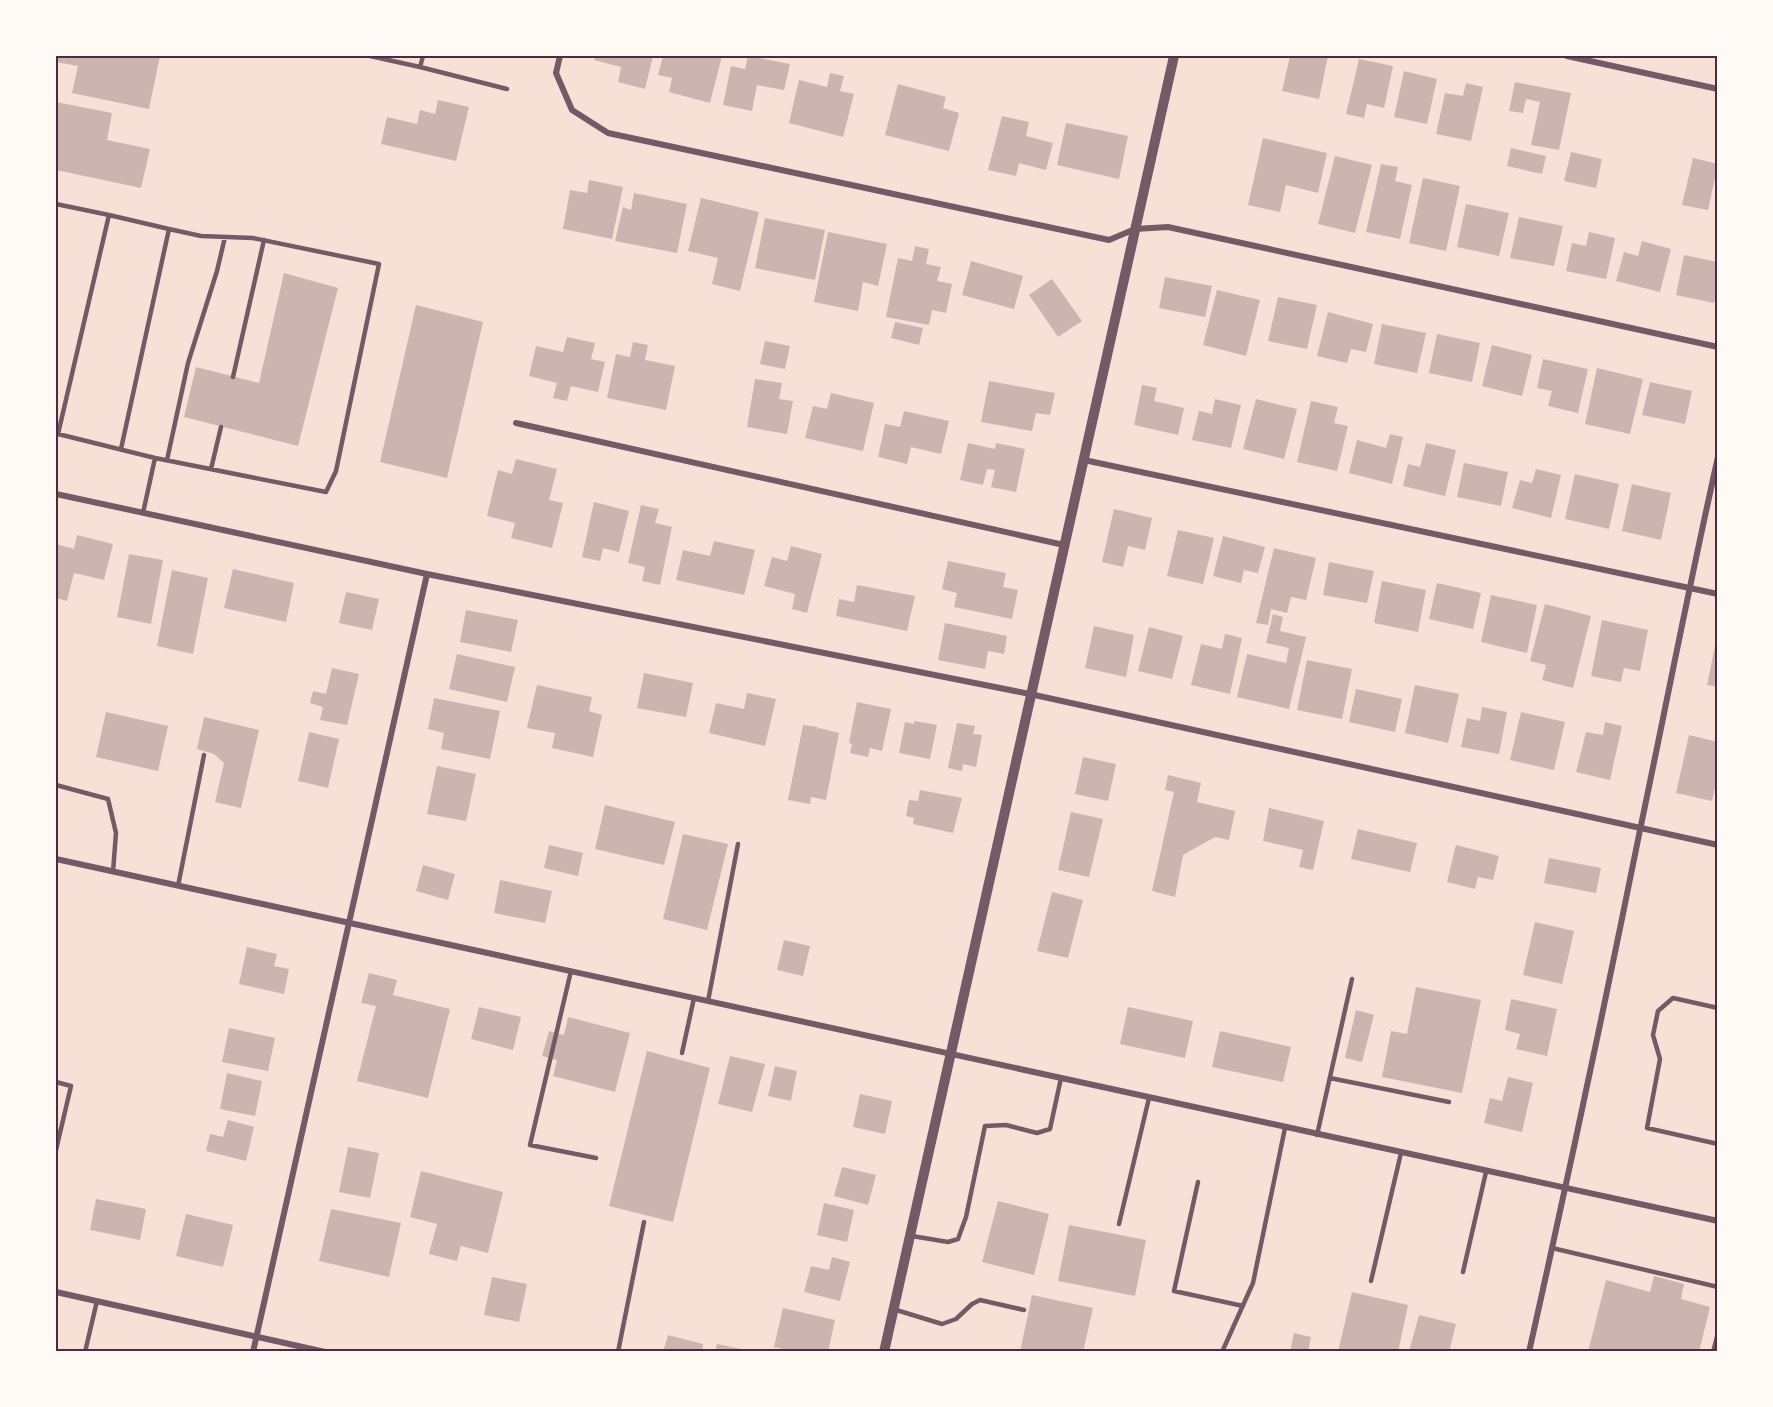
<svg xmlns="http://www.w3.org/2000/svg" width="1773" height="1407" font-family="Quicksand,sans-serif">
<rect width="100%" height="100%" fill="#f7e1d7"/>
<!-- building -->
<path fill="#ccb4b1" d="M56 56H160L149 109 72 93 78 66 56 62Z
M596 56H653L645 89 618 82 621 67 594 60Z
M663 56H722L710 103 669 92 672 78 658 75Z
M748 56 790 64 784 90 757 85 752 111 723 105 731 66 745 69Z
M1290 56H1328L1319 99 1282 91Z
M1359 59 1393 66 1384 108 1367 104 1364 118 1346 114Z
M1404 71 1437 79 1427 124 1394 117Z
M830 73 844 76 840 91 854 94 843 137 789 123 799 80 827 87Z
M1515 82 1571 93 1559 150 1531 145 1540 102 1526 99 1523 113 1509 111Z
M1466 83 1483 87 1471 141 1436 134 1445 93 1463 96Z
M898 84 946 97 943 108 959 113 949 151 885 135Z
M438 100 469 107 456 161 381 144 387 117 417 124 420 110 435 114Z
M56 102 112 113 107 140 150 149 141 188 56 170Z
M1002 116 1029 122 1026 136 1053 143 1046 170 1019 163 1016 176 988 170Z
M1066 123 1128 136 1119 179 1057 165Z
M1263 138 1327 153 1318 193 1286 185 1280 212 1248 205Z
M1511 148 1546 156 1542 174 1507 166Z
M1571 152 1602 159 1596 188 1564 181Z
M1335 156 1372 165 1355 233 1318 224Z
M1693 158 1718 164 1708 210 1682 205Z
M1381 164 1398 167 1395 181 1412 185 1400 239 1366 232Z
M1423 178 1460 186 1446 251 1409 243Z
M589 180 623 187 612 239 563 229 570 190 587 193Z
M634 193 687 204 677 253 615 241 623 207 631 210Z
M701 198 759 212 740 291 712 284 718 258 688 251Z
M1466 204 1509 213 1499 256 1457 247Z
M1519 217 1563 226 1554 266 1510 258Z
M765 218 825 230 815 280 755 268Z
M828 232 887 244 878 286 863 282 858 311 814 302Z
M1589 232 1615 238 1606 279 1566 271 1572 243 1586 246Z
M1642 241 1671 249 1660 292 1616 281 1624 252 1638 256Z
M915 246 929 249 926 264 941 267 937 281 952 284 946 313 932 310 929 325 886 317 898 258 912 261Z
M1684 255 1718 262V289L1714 303 1676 295Z
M971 261 1023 276 1014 309 962 295Z
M284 273 338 288 298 446 184 417 196 367 259 383Z
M1165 277 1212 286 1205 317 1159 308Z
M1052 279 1082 321 1058 337 1029 295Z
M1217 290 1260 300 1246 356 1203 345Z
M1278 297 1317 305 1307 349 1268 341Z
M416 305 483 322 447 478 380 462Z
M1328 312 1373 324 1366 352 1351 349 1347 363 1317 356Z
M895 322 923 328 919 345 891 338Z
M1382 324 1426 333 1417 373 1374 364Z
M1437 334 1480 343 1472 382 1429 373Z
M567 337 595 343 591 359 605 362 598 392 571 386 567 401 553 398 557 383 529 376 536 346 563 352Z
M765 341 790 346 785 369 760 364Z
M633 342 648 345 645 360 675 366 666 410 607 398 616 354 630 357Z
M1492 345 1532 355 1522 396 1482 386Z
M1543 359 1588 369 1578 413 1548 406 1552 391 1537 388Z
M1597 368 1643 379 1630 434 1585 424Z
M755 379 782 383 779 399 793 401 787 434 747 427Z
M989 381 1055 393 1050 415 1036 413 1032 431 981 422Z
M1650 382 1692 391 1685 424 1642 415Z
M1142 385 1157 388 1154 401 1184 408 1178 435 1134 425Z
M831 393 874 403 863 451 805 438 813 406 827 409Z
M1215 399 1241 405 1231 448 1192 440 1199 411 1212 414Z
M1256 399 1297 409 1284 459 1243 449Z
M1311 401 1338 407 1334 423 1348 426 1337 471 1297 462Z
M904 411 949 421 941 454 911 447 907 464 878 457 885 424 900 427Z
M1390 434 1403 437 1392 484 1349 473 1357 440 1386 448Z
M968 443 995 449 996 443 1025 449 1016 492 991 487 995 470 987 469 983 485 960 480Z
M1426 443 1456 450 1445 496 1403 486 1408 464 1420 467Z
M516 459 557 469 549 500 563 503 552 548 511 538 515 523 487 516 498 470 512 474Z
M1464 463 1508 472 1501 506 1457 497Z
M1536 469 1561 475 1551 518 1512 508 1520 480 1532 483Z
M1575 474 1619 484 1609 529 1565 519Z
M1632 484 1671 493 1661 540 1622 531Z
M594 502 629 511 619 552 603 548 600 561 582 557Z
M641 505 659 509 655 523 672 527 660 585 642 581 645 567 628 563Z
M1114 509 1152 518 1145 550 1128 546 1123 567 1102 562Z
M1178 530 1214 538 1203 584 1167 576Z
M77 535 113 544 104 580 74 573 67 601 56 598V544L74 549Z
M1223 536 1265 547 1258 573 1244 570 1241 583 1213 576Z
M714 541 755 550 744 595 676 580 683 550 710 556Z
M791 546 822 554 807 613 792 609 795 594 764 586 772 557 787 561Z
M1274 548 1316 558 1306 600 1291 597 1287 613 1271 609 1268 625 1256 623Z
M129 554 163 560 151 624 117 617Z
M948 561 1006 573 1003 587 1018 590 1012 619 954 607 957 593 942 589Z
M1329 562 1374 571 1367 603 1323 595Z
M233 569 294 583 286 622 224 608Z
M172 570 208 578 193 654 157 646Z
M1382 581 1426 590 1418 632 1374 623Z
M1437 583 1481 593 1473 629 1429 619Z
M857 585 915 596 907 631 836 616 839 599 854 602Z
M346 592 379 599 372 630 339 623Z
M1491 595 1537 605 1527 653 1481 642Z
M1545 604 1591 616 1573 688 1542 680 1546 665 1530 661Z
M466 610 518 620 511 652 460 642Z
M1273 614 1283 617 1280 631 1306 637 1289 709 1237 697 1247 654 1286 663 1289 648 1266 643Z
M1602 620 1648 630 1640 671 1624 668 1621 682 1591 676Z
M945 623 1007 636 1004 654 988 651 985 669 938 660Z
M1094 626 1134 635 1126 677 1085 668Z
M1149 627 1183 636 1172 679 1138 671Z
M1225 634 1242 638 1230 694 1191 685 1201 644 1222 649Z
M1716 641H1718V687L1707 685Z
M457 654 515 667 507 702 449 689Z
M1307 660 1352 669 1342 719 1297 710Z
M332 668 359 674 347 725 320 720 323 707 310 703 313 691 326 694Z
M644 673 693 683 686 717 637 708Z
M537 685 592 697 589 711 602 715 593 757 552 748 555 733 527 728Z
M1415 685 1459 694 1448 743 1405 733Z
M1356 689 1402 699 1395 732 1349 722Z
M747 693 776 699 765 746 709 733 716 703 744 709Z
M434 698 500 711 490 759 441 749 444 733 428 729Z
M857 702 891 709 882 751 870 748 868 757 850 753 852 744 849 743Z
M1482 707 1507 712 1499 754 1461 747 1467 718 1480 721Z
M106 712 168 726 158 771 96 757Z
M1521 712 1565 722 1554 770 1510 760Z
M204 717 259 730 241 808 215 802 224 763 214 754 197 749Z
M914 721 937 725 930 759 899 753 905 722 914 724Z
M1605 722 1622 726 1610 780 1576 772 1586 732 1603 735Z
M957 723 975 726 973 734 982 735 976 767 963 764 962 771 948 768Z
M803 725 818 727 817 730 819 728 839 733 826 800 811 797 810 804 788 800Z
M309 732 339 739 328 788 298 781Z
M1689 735 1718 742V775L1712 801 1676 793Z
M1083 757 1116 764 1108 801 1075 794Z
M437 766 476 774 466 821 427 814Z
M1168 775 1201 783 1197 802 1235 811 1229 840 1215 837 1183 855 1175 897 1152 891 1174 792 1165 790Z
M920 790 962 798 953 833 913 824 914 818 906 816 909 800 918 801Z
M605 805 675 822 664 865 595 849Z
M1269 808 1324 821 1313 870 1299 867 1303 850 1263 841Z
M1071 812 1103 819 1089 877 1058 870Z
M1358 829 1417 843 1410 872 1351 859Z
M683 834 728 844 707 930 663 919Z
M549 845 583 853 578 876 544 868Z
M1456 845 1499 856 1493 880 1478 877 1475 889 1447 882Z
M1549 858 1601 868 1596 893 1544 883Z
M423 865 455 874 448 900 416 891Z
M500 880 552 891 545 923 494 913Z
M1052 892 1083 900 1068 958 1037 951Z
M1535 922 1574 931 1562 984 1523 975Z
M784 940 810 946 803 976 777 970Z
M247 947 277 954 274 966 289 969 284 994 239 984Z
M369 973 397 980 393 995 450 1009 428 1098 357 1081 376 1006 361 1003Z
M1416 987 1481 1000 1462 1093 1382 1077 1391 1031 1407 1034Z
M1511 999 1557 1009 1547 1056 1516 1049 1520 1034 1505 1030Z
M479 1007 521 1017 513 1050 471 1039Z
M1128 1007 1193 1021 1185 1058 1120 1044Z
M1356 1010 1374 1015 1362 1062 1345 1058Z
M568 1017 630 1033 615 1092 553 1076 557 1060 542 1056 549 1031 564 1035Z
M229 1028 275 1038 268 1071 222 1062Z
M1220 1031 1291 1047 1283 1082 1212 1067Z
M647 1051 710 1068 673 1222 609 1206Z
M730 1056 765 1064 752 1112 718 1104Z
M775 1066 797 1071 791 1101 768 1096Z
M227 1073 262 1081 255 1116 220 1109Z
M1508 1077 1533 1083 1522 1132 1484 1123 1490 1098 1502 1101Z
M860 1094 892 1101 885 1134 853 1127Z
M228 1120 254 1127 246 1161 206 1151 210 1134 223 1137Z
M348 1147 379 1153 370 1198 339 1192Z
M842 1167 876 1175 868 1205 834 1196Z
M421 1171 503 1192 488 1253 461 1246 457 1261 429 1254 437 1224 410 1217Z
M96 1199 146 1209 140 1240 90 1230Z
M998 1201 1049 1214 1034 1275 982 1262Z
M824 1203 854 1210 847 1242 817 1235Z
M331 1209 401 1223 389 1277 319 1261Z
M186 1214 233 1225 223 1267 176 1256Z
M1069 1225 1146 1240 1135 1296 1058 1281Z
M832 1257 850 1262 840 1301 804 1292 811 1266 829 1270Z
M1654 1276 1684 1284 1681 1299 1710 1307 1699 1352H1588L1606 1280 1650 1292Z
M492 1277 527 1284 519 1322 484 1315Z
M1352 1292 1408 1305 1398 1352H1338Z
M1032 1295 1093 1308 1083 1352H1020Z
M783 1308 835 1320 828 1352H796L774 1347Z
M1419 1315 1456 1324 1449 1352H1409Z
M1294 1333 1311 1337 1308 1352H1290Z
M668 1335 703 1344 702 1352H663Z
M717 1344 746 1350V1352H715Z"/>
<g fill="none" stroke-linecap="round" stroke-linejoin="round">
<!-- service -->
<path stroke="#755966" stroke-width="4.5" d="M370 56 420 67 423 56
M420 67 507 89
M56 204 109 215 58 434 155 458 143 513
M109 215 169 229
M233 377 264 240
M121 449 169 229 201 236 253 238 379 264 336 471 326 492 155 458
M167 460 188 363 217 271 225 237
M211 469 221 427
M56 785 108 799 116 833 113 872
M178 886 204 755
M571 971 530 1145 596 1158
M708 1001 738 844
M1718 1008 1673 998 1658 1011 1653 1035 1660 1059 1647 1128 1718 1144
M682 1053 694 998
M1330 1078 1449 1102
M56 1082 71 1086 56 1150
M1317 1135 1352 979
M1198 1182 1174 1291 1243 1306
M1119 1224 1149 1098
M912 1236 948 1242 958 1239 966 1217 985 1126 1006 1125 1037 1133 1050 1129 1061 1078
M1552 1248 1718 1287
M1463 1272 1486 1172
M1371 1281 1401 1153
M893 1309 942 1324 956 1319 972 1304 980 1300 1024 1310
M85 1352 97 1301
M618 1352 644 1222
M1222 1352 1253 1283 1285 1128
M1713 1352 1718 1333"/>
<!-- minor -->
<path stroke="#755966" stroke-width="6" d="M560 56 556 73 572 110 608 133 1109 240 1135 229 1168 227 1718 347
M1567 56 1718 89
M516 423 1064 545
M1084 460 1718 594
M56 494 427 574 1030 694 1718 845
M56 859 1718 1221
M56 1292 325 1352
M253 1352 427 574
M1529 1352C1568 1178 1605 1004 1640 830 1666 706 1690 581 1718 457"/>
<!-- tertiary -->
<path stroke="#755966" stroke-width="10" d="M884 1352 1174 56"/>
</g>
<!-- border -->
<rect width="1773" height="1407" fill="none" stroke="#fffaf5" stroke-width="114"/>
<rect x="57" y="57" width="1659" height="1293" fill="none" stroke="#4a2c40" stroke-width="2"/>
</svg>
